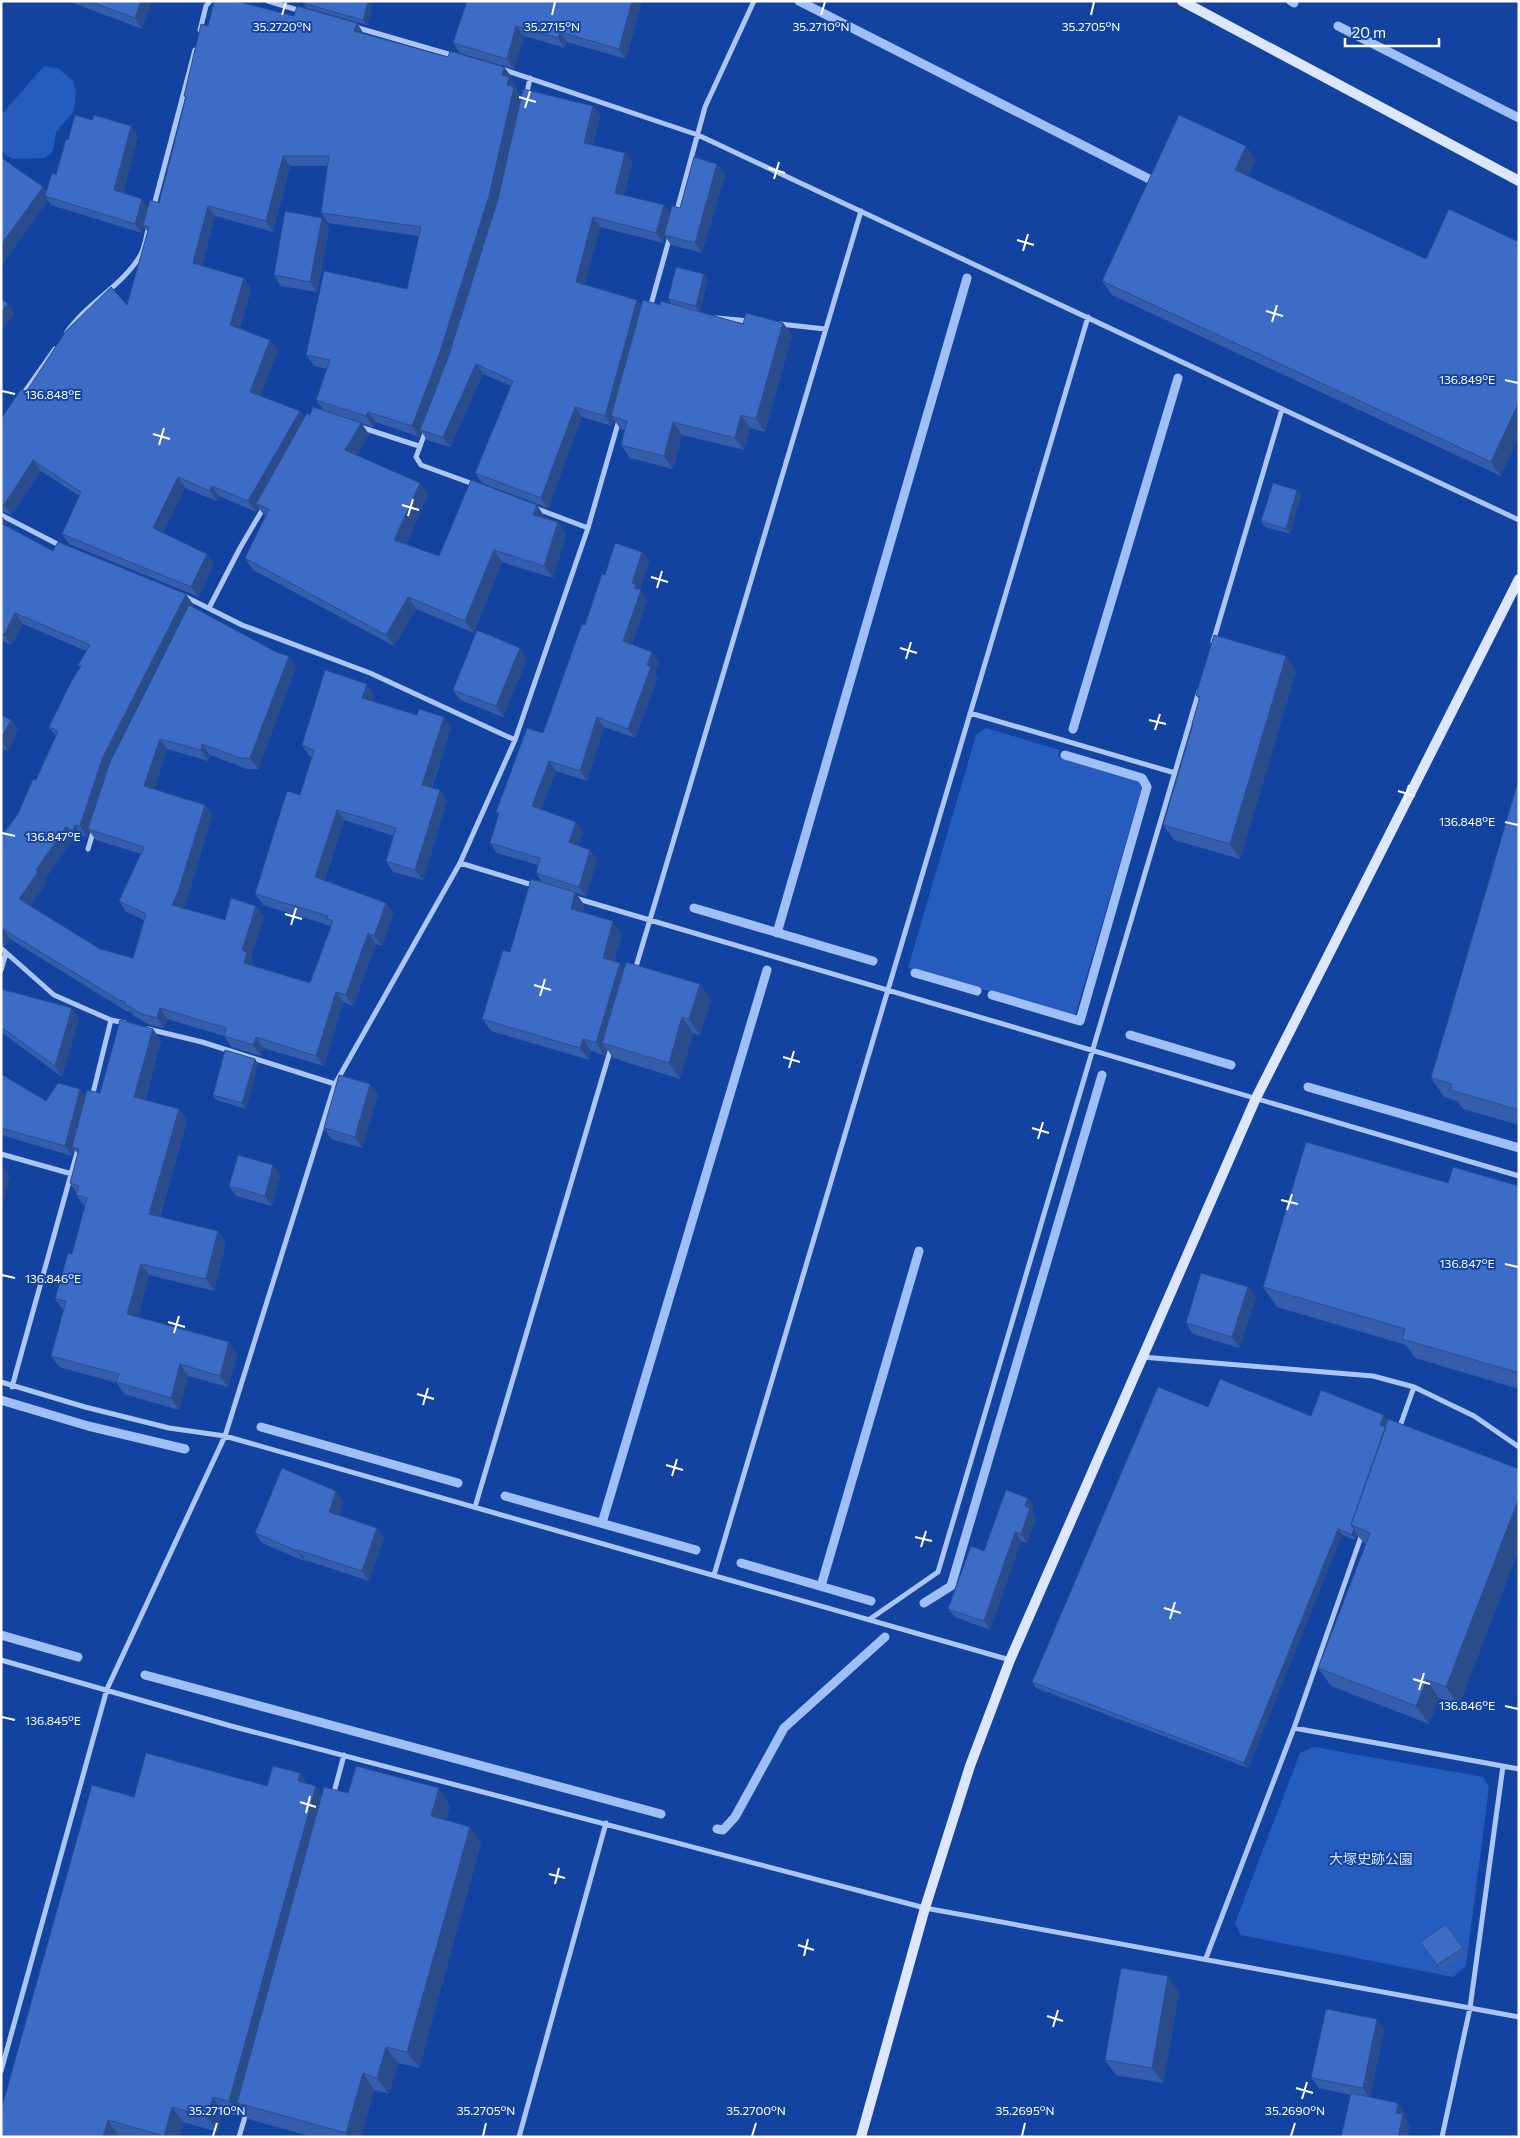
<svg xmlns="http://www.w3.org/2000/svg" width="1520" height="2138" font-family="Commissioner,'Noto Sans JP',sans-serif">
<rect width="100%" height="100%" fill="#1343a0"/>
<!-- green -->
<path fill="#265cbe" d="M44 66 59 69 73 81 76 91 74 111 56 132 53 151 45 158 12 159 1 151V115Z
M986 728 1060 750 1058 756 1142 781 1143 784 1075 1016 908 968 976 735Z
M1314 1747 1483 1777 1489 1787 1466 1966 1453 1977 1241 1935 1235 1923 1300 1753Z"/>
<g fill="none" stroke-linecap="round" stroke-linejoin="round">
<!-- stream -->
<path stroke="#9fbff7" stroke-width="9" d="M799 1 1157 183
M1291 1 1294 3
M1338 26 1519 118
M1073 729 1178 378
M694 908 873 961
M777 933 967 278
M915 973 977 991
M992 995 1080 1021 1147 787 1142 778 1065 755
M1130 1035 1231 1065
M1308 1087 1519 1148
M1 1400 88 1426 185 1449
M261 1427 458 1483
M505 1496 696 1550
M602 1523 767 970
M741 1563 871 1601
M821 1586 919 1251
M924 1603 951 1586 1102 1075
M1 1635 78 1657
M145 1675 661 1814
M717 1829 723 1830 735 1817 784 1728 885 1637"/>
<!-- street -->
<path stroke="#acc6f4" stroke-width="5" d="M268 1 301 11
M355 27 455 56
M200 30 206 6 210 1
M502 69 698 135 1519 520
M526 97 530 78
M153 209 195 50
M676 214 705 107 754 1
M650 308 670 236
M717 318 749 321
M780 324 825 329
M67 332C87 303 122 286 140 256 145 248 146 236 149 226
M21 397 55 349
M360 427 419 446
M426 430 416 457 421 465 476 485
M535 508 588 528
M1 515 63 547
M182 595 242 625 370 673 515 740
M209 608 240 548 264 507
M1213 642 1282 409
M970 713 1175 773
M88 849 94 829
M460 863 536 886
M575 898 1519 1176
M1 948 54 995 111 1020 125 1023
M1 970 6 953
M635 970 861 211
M148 1029 202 1042 335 1084
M92 1097 111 1020
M1 1154 72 1174
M1142 1357 1373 1376 1414 1387 1474 1416 1519 1447
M1 1382 85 1407 169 1428 225 1436 1010 1660
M12 1387 78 1149
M1399 1429 1414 1387
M475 1507 611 1048
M714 1575 1088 317
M870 1619 938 1572 1199 691
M1 1660 231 1726 925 1908 1519 2017
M1294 1728 1519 1769
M333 1796 344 1755
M1206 1958 1294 1728 1362 1534
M1 2071 107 1689 225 1436 335 1084 460 863 515 740 588 528 619 420
M239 2137 247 2110
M519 2137 606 1823
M1442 2137 1470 2008 1503 1766"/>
<!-- secondary -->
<path stroke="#dce7fd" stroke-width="10" d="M1182 1 1519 181
M861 2137 925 1908 970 1766 1010 1660 1256 1098 1519 579"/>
</g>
<!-- wall -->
<path fill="#345dab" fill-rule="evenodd" d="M68 1H152L142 29Z
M304 1H373L367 25 307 8 303 3Z
M591 1H642L626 59 567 42 565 48 524 36 514 69 460 53 453 43Z
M208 26 364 34 512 77 511 79 517 88 516 90 521 97 593 106 600 116 593 145 625 153 632 162 624 195 664 205 670 213 680 208 717 164 725 175 702 253 671 245 665 236 663 243 600 227 584 285 637 300 642 307 671 303 668 299 708 279 700 312 743 324 783 323 792 335 765 432 750 428 744 450 682 435 673 469 630 458 621 445 625 430 620 429 614 419 612 426 582 417 548 508 482 483 475 473 511 386 483 374 450 447 427 440 421 431 419 437 376 422 373 427 324 411 316 400 327 369 314 366 306 355 407 289 419 236 328 223 321 213 327 166H290L273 232 215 216 202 266 244 278 251 289 240 328 278 351 260 396 300 411 304 418 310 415 361 423 369 434 357 455 428 495 406 544 439 556 545 517V518L558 522 566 534 553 578 502 562 474 633 416 609 394 646 253 570 245 558 266 516 264 515 258 507 256 512 219 496 217 501 185 488 163 533 207 554 214 564 199 597 69 544 62 534 79 496 41 471 11 515 1 511V419L26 392 127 305 148 232 144 227 142 233 51 205 48 200 1 266 56 175 68 140 138 136 123 193 148 207 159 203 186 99 184 96Z
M1256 160 1248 176 1426 259 1501 476 1112 295 1102 281Z
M322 218 329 228 317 292 281 286 274 275Z
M1297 490 1301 495 1290 534 1265 527 1261 521Z
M1 515 7 523 5 525 53 551 193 604 192 606 296 667 258 769H247L210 755 208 761 167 749 154 789 205 805 212 815 186 903 183 908 225 920 264 916 251 957 254 962 253 966 310 983 331 926 263 905 255 894 300 795 312 757 309 756 302 745 374 695 372 701 451 727 432 788 440 790 447 801 423 880 393 872 386 861 394 836 344 820 325 880 386 903 393 913 382 946 376 944 353 1006 343 1002 324 1066 263 1048 261 1056 232 1047 224 1036 167 1019 164 1028 150 1025 133 1015 131 1012 126 1011 10 939 5 946 1 945V837L18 814 36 780 56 736 49 727 80 667 78 665 86 651 23 624 11 645 1 640ZM89 831 96 840 141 854 119 901 126 912 144 920 133 958 100 949 30 906 46 883 44 880 74 838 80 841 83 836 87 837Z
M642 552 649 561 640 590 647 600 632 645 652 652 659 662 655 672 658 677 635 738 604 727 587 781 556 771 541 810 576 822 583 832 578 846 597 860 586 896 576 893 584 905 582 912 622 934 614 961 624 969 700 984 711 1000 700 1035 693 1033 680 1079 613 1058 607 1049 605 1056 591 1051 589 1060 491 1031 482 1019 510 952 542 882 536 873 538 865 497 853 490 843 498 815 496 812 543 733 605 575Z
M1286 656 1296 671 1240 859 1174 840 1163 825 1193 726 1192 724 1199 699 1196 695Z
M527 659 503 717 460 700 453 690Z
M1 715 11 720 18 730 8 751 5 750 3 754 1 753Z
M1519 778V1125L1463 1109 1457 1101 1444 1097 1431 1078Z
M1 989 79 1018 62 1077 1 1032Z
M153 1029 161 1041 145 1100 179 1109 187 1121 160 1217 218 1231 226 1242 214 1291 149 1275 138 1317 229 1342 237 1354 228 1387 188 1376 179 1410 124 1394 117 1383 59 1367 51 1356 63 1310 55 1299 72 1254 85 1207 76 1195 77 1194 70 1183 78 1154 74 1149 72 1156 1 1135V1074L46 1101 85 1097 100 1093Z
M255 1059 258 1064 246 1109 216 1100 213 1095Z
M370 1084 378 1095 362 1148 331 1139 324 1128Z
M273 1165 280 1175 272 1206 236 1196 229 1186Z
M1448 1183 1519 1186V1389L1415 1358 1406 1345 1277 1307 1263 1287Z
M1256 1297 1239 1348 1193 1334 1186 1323Z
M1208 1407 1311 1416 1384 1415 1388 1421 1519 1469V1549L1459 1705 1439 1698 1429 1724 1331 1686 1318 1668 1366 1544 1364 1543 1357 1535 1355 1540 1342 1535 1248 1768 1036 1688 1032 1682Z
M336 1491 343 1501 339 1515 377 1528 384 1538 369 1581 305 1560 304 1561 262 1543 255 1533Z
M1034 1506 1032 1511 1036 1517 1027 1543 1021 1541 990 1630 955 1617 948 1609 984 1551Z
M300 1773 307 1784 322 1794 348 1793 450 1805 446 1820 470 1827 481 1843 419 2068 398 2063 389 2094 374 2090 361 2137H312L248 2119 242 2110 240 2117 223 2112 218 2132 183 2122 179 2137H122L119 2136 1 2137 134 1797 267 1786Z
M1446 1924 1466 1953 1441 1971 1420 1942Z
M1179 1992 1163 2083 1116 2075 1105 2060Z
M1384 2030 1370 2097 1406 2114 1405 2118 1410 2125 1351 2095 1319 2088 1311 2078Z"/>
<!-- shaded-wall -->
<path fill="#2b4c8b" d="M141 1H152L142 29 135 18Z
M368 1H373L367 25 363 20Z
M632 1H642L626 59 619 49Z
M357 23 364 34 354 31Z
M516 26 524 36 514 69 507 59Z
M560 32 567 42 565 48 558 38Z
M504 67 512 77 511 79 517 88 516 90 521 97 497 207 447 366 420 430 421 431 419 437 412 426 507 85 502 75Z
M593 106 600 116 591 153 584 143Z
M131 126 138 136 121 200 114 190Z
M1246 146 1256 160 1244 184 1235 170Z
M625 153 632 162 622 203 615 193Z
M283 156 290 166 273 232 266 221Z
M717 164 725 175 702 253 695 243Z
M43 187 50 197 45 196 48 200 1 266V245Z
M142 199 149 208 143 225 144 227 142 233 135 224Z
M664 205 671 215 664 235 665 236 663 243 656 233Z
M208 206 215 216 200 274 193 263Z
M593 217 600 227 583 292 576 282Z
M322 218 329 228 317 292 310 282Z
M704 274 708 279 700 312 696 306Z
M244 278 251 289 238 335 230 325Z
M637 300 644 310 611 416 614 419 612 426 605 416Z
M8 304 15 314 1 331V312Z
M783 323 792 335 765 432 756 419Z
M270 340 278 351 258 402 250 392Z
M476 364 483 374 450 447 443 437Z
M1519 402V437L1501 476 1491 462Z
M575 407 582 417 548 508 541 498Z
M300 411 307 422 256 504 258 507 256 512 248 501Z
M368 412 376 422 373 427 366 416Z
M741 415 750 428 744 450 735 438Z
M673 422 682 435 673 469 664 456Z
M361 423 369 434 354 462 345 450Z
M33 460 41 471 11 515 4 505Z
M178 477 185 488 160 539 153 528Z
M420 483 428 495 402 552 394 540Z
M212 486 219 496 217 501 210 491Z
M1297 490 1301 495 1290 534 1286 529Z
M537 505 545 517 542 526 533 515Z
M1 515 7 523 2 530H1Z
M558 522 566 534 553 578 544 566Z
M494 550 502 562 474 633 465 621Z
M642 552 649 561 640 590 647 600 630 651 623 641 632 583Z
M207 554 214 564 199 597 191 587Z
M186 594 193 604 109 769 88 829 89 831 87 837 80 826 102 759Z
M408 597 416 609 394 646 386 635Z
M15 613 23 624 11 645 4 635Z
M520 648 527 659 503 717 496 706Z
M652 652 659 662 655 672 658 677 635 738 628 729 647 665Z
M289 656 296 667 258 769 250 758Z
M1286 656 1296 671 1240 859 1230 844Z
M367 684 374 695 369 708 362 698Z
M444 717 451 727 429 795 422 785Z
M597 717 604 727 587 781 580 771Z
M11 720 18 730 8 751 1 741V739Z
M160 739 167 749 152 797 144 786Z
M1 744 5 750 3 754 1 752Z
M202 744 210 755 208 761 201 750Z
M549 761 556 771 539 816 532 806Z
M440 790 447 801 423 880 415 870Z
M205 805 212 815 186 903 180 915 172 905Z
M337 810 344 820 322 888 315 877Z
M576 822 583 832 576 852 569 842Z
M75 825 83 836 80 841 73 831Z
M66 827 74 838 44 880 46 883 27 910 19 899 36 870Z
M590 850 597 860 586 896 579 887Z
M575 892 584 905 579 921 571 909Z
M386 903 393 913 382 946 374 936Z
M256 906 264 916 251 957 254 962 251 973 244 963 242 950Z
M613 921 622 934 612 970 603 958Z
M3 929 10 939 5 946 1 940V931Z
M368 933 376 944 353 1006 346 995Z
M620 963 629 975 602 1043 607 1049 605 1056 596 1043Z
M700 984 711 1000 700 1035 689 1019Z
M336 992 343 1002 324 1066 316 1056Z
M72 1008 79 1018 62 1077 55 1066Z
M160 1008 167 1019 164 1028 157 1018Z
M682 1017 693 1033 680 1079 669 1063Z
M153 1029 161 1041 142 1109 134 1097Z
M256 1037 263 1048 261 1056 253 1045Z
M583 1039 591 1051 589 1060 580 1048Z
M255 1059 258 1064 246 1109 242 1103Z
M370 1084 378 1095 362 1148 355 1137Z
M80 1089 87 1099 72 1147 74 1149 72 1156 65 1146Z
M179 1109 187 1121 157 1226 149 1214Z
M273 1165 280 1175 272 1206 265 1196Z
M3 1166 10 1177 1 1210V1172Z
M218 1231 226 1242 214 1291 206 1279Z
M141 1264 149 1275 135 1326 127 1314Z
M1248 1287 1256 1297 1239 1348 1232 1337Z
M229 1342 237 1354 228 1387 220 1376Z
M180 1364 188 1376 179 1410 171 1398Z
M1384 1415 1388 1421 1384 1430 1380 1425Z
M336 1491 343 1501 336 1522 329 1512Z
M1028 1498 1034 1506 1032 1511 1036 1517 1027 1543 1021 1534 1025 1506Z
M1519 1498V1549L1459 1705 1446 1687Z
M377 1528 384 1538 369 1581 362 1571Z
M1338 1529 1342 1535 1248 1768 1244 1763Z
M1354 1529 1357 1535 1355 1540 1352 1535Z
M1015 1532 1021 1541 990 1630 984 1621Z
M298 1550 305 1560 304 1561 297 1551Z
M1427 1680 1439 1698 1429 1724 1416 1706Z
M300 1773 311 1789 298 1781Z
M316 1786 327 1801 237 2103 242 2110 240 2117 229 2101Z
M439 1788 450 1805 442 1832 431 1816Z
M470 1827 481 1843 419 2068 407 2052Z
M1168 1976 1179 1992 1163 2083 1152 2068Z
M1377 2019 1384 2030 1370 2099 1363 2088Z
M386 2047 398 2063 389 2094 377 2078Z
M363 2073 374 2090 361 2137H348L346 2133Z
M213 2097 223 2112 218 2132 207 2117Z
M1398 2103 1406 2114 1405 2118 1410 2125 1408 2137H1398L1396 2113Z
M172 2107 183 2122 179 2137H164V2136Z
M108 2120 119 2136 118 2137H103Z"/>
<!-- building -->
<path fill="#3d6cc7" stroke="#2b4c8b" d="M89 1H141L135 18Z
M214 1H236L294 16 297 6 357 23 354 31 448 57 450 51 504 67 502 75 509 77 507 85 514 87 489 196 439 355 412 426 368 412 366 416 316 400 330 360 306 355 324 271 407 289 421 227 321 213 329 156H283L266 221 208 206 193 263 244 278 230 325 270 340 250 392 300 411 248 501 212 486 210 491 178 477 153 528 207 554 191 587 62 534 81 492 33 460 4 505 1 504V419L21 389 26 392 66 331 111 287 127 305 149 227 143 225 150 200 159 203 186 97 184 96 201 24 208 26Z
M304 1H368L363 20 303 3Z
M467 1H588L591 2V1H632L619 49 560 32 558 38 516 26 507 59 453 43Z
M523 89 593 106 584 143 625 153 615 193 664 205 656 233 593 217 576 282 637 300 605 416 575 407 541 498 475 473 513 381 476 364 443 437 420 430 448 358 498 199Z
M75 115 92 120 94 115 131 126 114 190 142 199 135 224 45 196 52 173 56 175 66 139 68 140Z
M1179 115 1246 146 1235 170 1426 259 1449 209 1519 242V402L1491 462 1102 281Z
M694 157 717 164 695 243 664 235 672 206 680 208Z
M2 158 43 187 1 245V159Z
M285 211 322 218 310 282 274 275Z
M676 267 704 274 696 306 668 299Z
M1 298 8 304 1 312Z
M643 300 660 305 661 301 743 324 746 313 783 323 756 419 741 415 735 438 673 422 664 456 621 445 627 421 611 416Z
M313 407 361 423 345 450 420 483 394 540 439 556 471 480 537 505 533 515 558 522 544 566 494 550 465 621 408 597 386 635 245 558 269 509 256 504 307 413 310 415Z
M1273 483 1297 490 1286 529 1261 521Z
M1 523 53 551 58 542 186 594 102 759 80 826 75 825 73 831 66 827 36 870 38 872 19 899 100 949 133 958 146 914 119 901 144 847 88 829 110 762 189 605 276 652 289 656 250 758H240L202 744 201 750 160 739 144 786 205 805 178 892 172 905 225 920 231 898 256 906 242 950 247 952 244 963 310 983 333 921 327 919 328 916 255 894 287 791 300 795 314 750 302 745 325 670 367 684 362 698 417 715 419 709 444 717 422 785 440 790 415 870 386 861 396 828 337 810 315 877 386 903 374 936 368 933 346 995 336 992 316 1056 256 1037 253 1045 224 1036 226 1028 160 1008 157 1018 142 1014 125 1004 126 1002 119 1000 3 929 1 931V837L18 814 33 779 36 780 58 731 49 727 71 682 81 666 78 665 90 645 15 613 4 635 1 633Z
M615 543 642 552 632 583 636 585 634 588 641 590 623 641 652 652 647 665 651 667 628 729 597 717 580 771 549 761 532 806 576 822 569 842 590 850 579 887 536 873 540 858 490 843 499 813 496 812 527 728 543 733 582 624 585 625 602 574 605 575Z
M477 630 520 648 496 706 453 690Z
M1214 635 1286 656 1230 844 1163 825 1193 724H1192L1200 697 1196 695Z
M1 715 11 720 1 739Z
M1519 778V1110L1450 1090 1452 1084 1431 1078Z
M531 879 575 892 571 909 613 921 603 958 620 963 596 1043 583 1039 580 1048 482 1019 503 950 510 952Z
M626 962 700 984 689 1019 682 1017 669 1063 602 1043Z
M1 989 72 1008 55 1066 1 1027Z
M120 1020 153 1029 134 1097 179 1109 149 1214 218 1231 206 1279 141 1264 127 1314 229 1342 220 1376 180 1364 171 1398 116 1382 119 1374 51 1356 66 1301 55 1299 68 1253 72 1254 87 1198 76 1195 79 1186 70 1183 79 1149 72 1147 87 1090 100 1093Z
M225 1050 255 1059 242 1103 213 1095Z
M1 1074 46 1101 58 1083 80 1089 65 1146 1 1128Z
M339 1075 370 1084 355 1137 324 1128Z
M1306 1142 1448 1183 1453 1167 1519 1186V1373L1402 1339 1405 1329 1263 1287Z
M238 1155 273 1165 265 1196 229 1186Z
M1201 1273 1248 1287 1232 1337 1186 1323Z
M1220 1379 1311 1416 1321 1390 1384 1415 1380 1425 1386 1427 1351 1525 1354 1529 1352 1535 1338 1529 1244 1763 1032 1682 1158 1387 1208 1407Z
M1388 1419 1519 1469V1498L1446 1687 1427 1680 1416 1706 1318 1668 1370 1533 1351 1525Z
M282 1468 336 1491 329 1512 377 1528 362 1571 298 1550 297 1551 255 1533Z
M1006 1490 1028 1498 1025 1506 1030 1508 1021 1534 1015 1532 984 1621 948 1609 971 1546 984 1551Z
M146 1753 267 1786 273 1766 300 1773 298 1781 316 1786 229 2101 213 2097 207 2117 172 2107 164 2136 108 2120 103 2137H1V2110L92 1785 134 1797Z
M356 1766 439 1788 431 1816 470 1827 407 2052 386 2047 377 2078 363 2073 346 2133 237 2103 324 1787 348 1793Z
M1446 1924 1463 1948 1437 1965 1420 1942Z
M1121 1968 1168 1976 1152 2068 1105 2060Z
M1326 2009 1377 2019 1363 2088 1311 2078Z
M1351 2093 1398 2103 1396 2113 1403 2114 1398 2137H1341Z"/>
<!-- ticks -->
<path fill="none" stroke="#fff" stroke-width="2" d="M282 15 286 2M552 15 555 2M821 15 825 2M1091 15 1094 2M519 97 536 102M525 108 530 91M768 168 785 173M774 179 779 162M1017 240 1034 245M1023 251 1028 234M1266 311 1283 316M1272 322 1277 305M1505 380 1518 383M2 391 15 394M153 434 170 439M159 445 164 428M402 505 419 510M408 516 413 499M651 577 668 582M657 588 662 571M900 648 917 653M906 659 911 642M1149 720 1166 724M1155 730 1160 714M1398 791 1415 796M1404 802 1409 785M1505 822 1518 825M2 833 15 836M285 914 302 919M291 925 296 908M534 985 551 990M540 996 545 979M783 1057 800 1062M789 1068 794 1051M1032 1128 1049 1133M1038 1139 1043 1122M1281 1200 1298 1204M1287 1210 1292 1194M1505 1264 1518 1267M2 1275 15 1278M168 1322 185 1327M174 1333 179 1316M417 1394 434 1399M423 1405 428 1388M666 1465 683 1470M672 1476 677 1459M915 1537 932 1541M921 1547 926 1531M1164 1608 1181 1613M1170 1619 1175 1602M1413 1679 1430 1684M1419 1690 1424 1673M1505 1706 1518 1709M2 1717 15 1720M300 1802 316 1807M306 1813 310 1796M549 1874 565 1878M555 1884 559 1868M798 1945 814 1950M804 1956 808 1939M1047 2016 1063 2021M1053 2027 1058 2010M1296 2088 1313 2093M1302 2099 1307 2082M213 2136 217 2123M483 2136 486 2123M752 2136 756 2123M1022 2136 1025 2123M1291 2136 1295 2123"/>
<g text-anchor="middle" stroke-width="4" stroke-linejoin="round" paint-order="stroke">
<!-- park labels -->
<g font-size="14" fill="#d5e3fe" stroke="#1343a0">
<text x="1371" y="1864">大塚史跡公園</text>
</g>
</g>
<g font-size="12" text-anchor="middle" fill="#fff" stroke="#1343a0" stroke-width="4" stroke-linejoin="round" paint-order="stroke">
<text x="282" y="31">35.2720°N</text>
<text x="552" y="31">35.2715°N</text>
<text x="821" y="31">35.2710°N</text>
<text x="1091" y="31">35.2705°N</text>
<text x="1467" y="384">136.849°E</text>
<text x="53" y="399">136.848°E</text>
<text x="1467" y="826">136.848°E</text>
<text x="53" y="841">136.847°E</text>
<text x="1467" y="1268">136.847°E</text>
<text x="53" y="1283">136.846°E</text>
<text x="1467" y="1710">136.846°E</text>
<text x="53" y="1725">136.845°E</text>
<text x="217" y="2115">35.2710°N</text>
<text x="486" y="2115">35.2705°N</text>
<text x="756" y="2115">35.2700°N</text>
<text x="1025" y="2115">35.2695°N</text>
<text x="1295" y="2115">35.2690°N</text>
</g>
<!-- border -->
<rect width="1520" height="2138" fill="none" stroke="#ffffff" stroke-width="5"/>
<!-- scale -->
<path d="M1345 38v8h94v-8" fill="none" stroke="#ffffff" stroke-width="2.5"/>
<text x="1352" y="38" font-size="15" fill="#ffffff" stroke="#1343a0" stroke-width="4" paint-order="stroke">20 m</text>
</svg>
